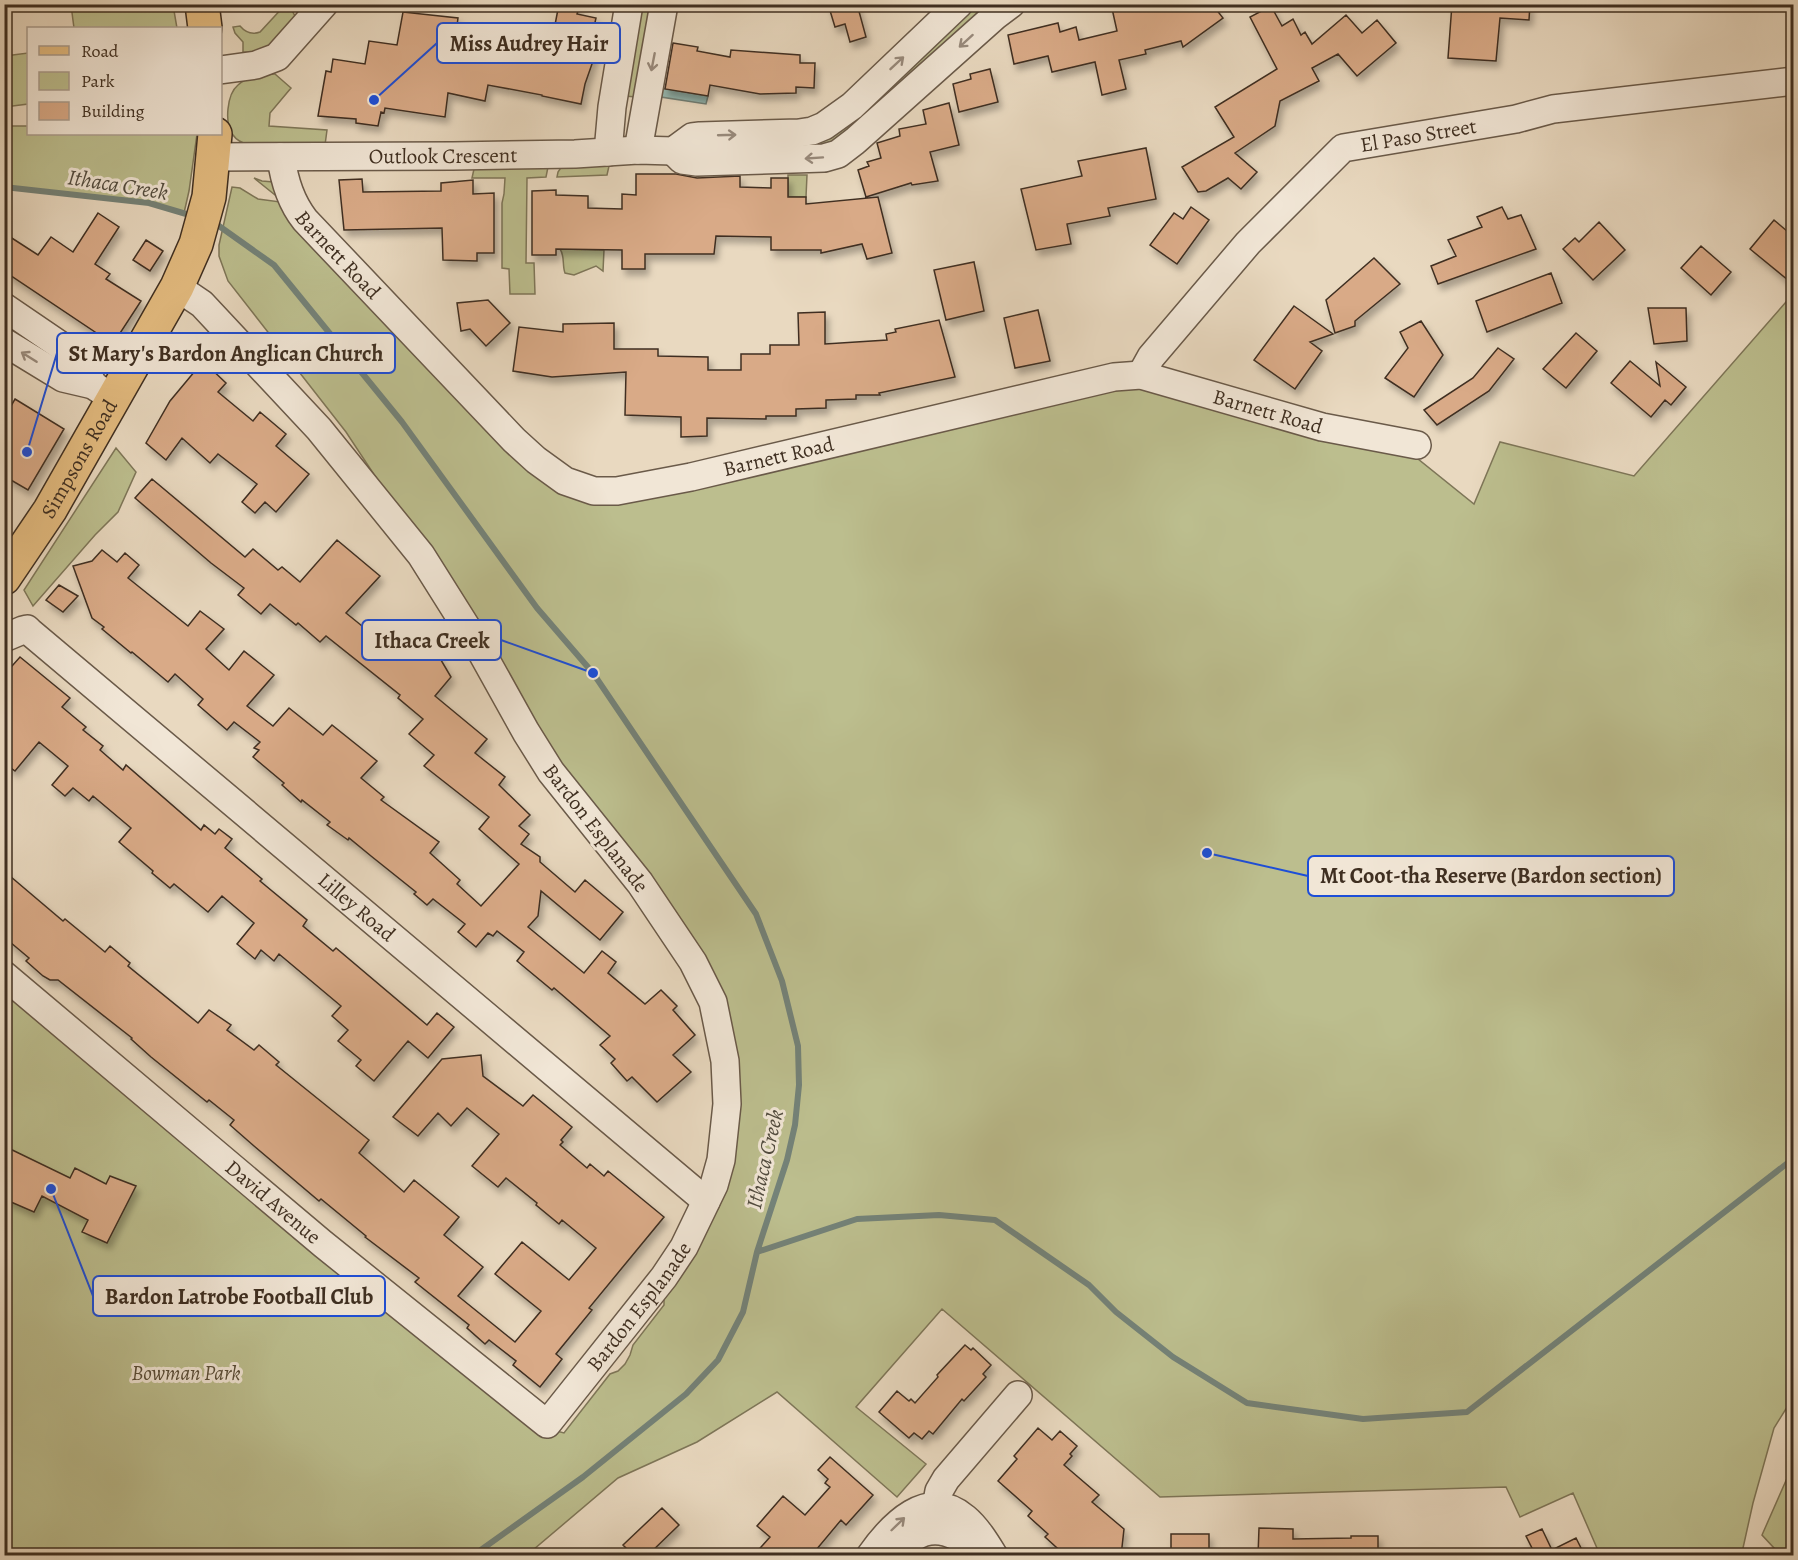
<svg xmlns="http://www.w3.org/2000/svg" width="1798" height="1560" font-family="Alegreya,serif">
<defs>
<filter id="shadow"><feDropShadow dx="3.5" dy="6" stdDeviation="3" flood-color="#0004"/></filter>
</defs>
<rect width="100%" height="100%" fill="#e9d9c0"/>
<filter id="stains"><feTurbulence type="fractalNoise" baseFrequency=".00333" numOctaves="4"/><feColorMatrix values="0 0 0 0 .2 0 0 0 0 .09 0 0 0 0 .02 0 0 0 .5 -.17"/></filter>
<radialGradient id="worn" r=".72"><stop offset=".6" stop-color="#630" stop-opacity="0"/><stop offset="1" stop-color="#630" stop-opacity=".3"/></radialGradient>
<!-- green -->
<path fill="#bcbe8e" stroke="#7e7658" stroke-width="1.5" d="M71 5H173L177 28H74Z
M285 5H289L296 18C280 36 271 56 243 52V42L235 33 233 27 240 26C246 33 252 35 260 32Z
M638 5H657L636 97 625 96Z
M969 5H1003L834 148 785 143Z
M28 53V104L5 107V56Z
M275 74 291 88 270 113 269 126 327 130 325 145H249C242 143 237 141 233 135 224 123 227 94 238 85 247 76 263 75 275 74Z
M5 126H28V134H197L189 191 184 213 149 203 5 187Z
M562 166H609L607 175 557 177 558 172Z
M548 167 546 177 527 178 526 263H534L535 294H510L509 269 502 268V203L504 194 505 178H472L474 169Z
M788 175H807L806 197H788Z
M254 178 262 181 274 182 579 492 1118 382 1408 451 1474 504 1500 442 1634 476 1793 294 1794 1396 1774 1428 1753 1503 1743 1548 1736 1555H1600L1573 1493 1520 1517 1506 1487 1160 1497 942 1309 856 1407 926 1464 897 1497 777 1392 697 1442 618 1478 527 1555H5L4 987 545 1428 564 1433 610 1374 618 1371 625 1364 630 1355 633 1345 664 1305V1277L717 1187 718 1003 597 824 408 526 346 432 228 281 219 256V245L232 187 240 188 258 199 280 202V199Z
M560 249 604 250 603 271 596 266 574 275 565 273C562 265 565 256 560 249Z
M116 448 136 472 118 512 95 535 33 606 24 590Z
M1788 1476 1793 1479V1555L1775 1549 1762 1535Z"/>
<!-- water -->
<path fill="#97bab2" stroke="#748278" stroke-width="1.5" d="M662 88 708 96 706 104 661 97Z"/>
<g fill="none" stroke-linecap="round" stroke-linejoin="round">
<!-- stream -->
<path stroke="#748278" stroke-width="6" d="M4 187 149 203 193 216
M212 221 274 265 402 422 537 608 593 673 756 914 782 981 798 1046 799 1085 795 1125 787 1160 757 1252 743 1312 718 1360 686 1394 583 1477 478 1552 468 1556
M757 1252 857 1219 939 1215 995 1220 1089 1285 1116 1312 1173 1357 1247 1403 1363 1419 1467 1412 1794 1158"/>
</g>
<!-- building -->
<path fill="#d9aa87" stroke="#3f2f21" stroke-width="1.5" filter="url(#shadow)" d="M559 4 579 8 577 14 596 18 591 40 600 41 585 84 581 104 542 96V95L488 85 485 101 448 93 445 117 385 108 384 113 381 112 378 126 356 123V119L318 116 326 71 331 72 333 59 365 64 369 41 397 45 403 12 458 18 454 49 516 61 519 50 549 56Z
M828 4H857L866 37 850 42 845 24 835 27Z
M1111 4H1212L1223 18 1183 47 1181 41 1145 50 1146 54 1119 60 1126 89 1102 95 1095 62 1052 72 1048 56 1014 64 1008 35 1058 23 1060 32 1076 27 1079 40 1117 31Z
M1452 4H1530L1529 20 1500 18 1496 61 1448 58Z
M1271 6 1282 26 1293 19 1301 35 1305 32 1312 44 1346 15 1362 33 1377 20 1396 43 1357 76 1338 54 1312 68 1319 81 1280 101 1275 126 1235 153 1257 172 1241 189 1228 178 1206 191 1198 192 1182 167 1234 137 1215 107 1277 69 1250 17Z
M673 43 698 47 697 51 730 57 731 50 800 55V63H815L814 88 796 87V93L760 94 710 85 708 96 665 89Z
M990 69 998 102 959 112 953 84 971 79 970 74Z
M949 103 959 145 930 152 938 181 912 185 911 183 866 197 858 170 869 166 867 162 881 158 877 143 900 136 899 129 926 124 923 110Z
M1146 148 1156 199 1108 208 1110 216 1067 224 1071 244 1036 250 1021 189 1082 176 1078 161Z
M636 174H676L697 178 740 176V187L771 188V178H788V197H806V204L878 197 892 253 867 259 862 244 821 253V250H771V237L716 236 714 254H645V269H622V250L556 249V255H532V191L556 190V195L588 196V208L622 209V194L636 195Z
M362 179 363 192 441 191V183L473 180V194L494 193V253H477V261L443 260 442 228 344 230 339 180Z
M1191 207 1209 220 1177 264 1150 245 1174 213 1183 219Z
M1502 207 1508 219 1521 215 1536 249 1438 284 1431 266 1456 256 1448 240 1482 227 1477 217Z
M98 213 119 227 95 264 110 274 106 279 141 301 113 344 4 271V233L38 255 51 237 73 252Z
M1774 220 1794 237V285L1750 249Z
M1599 222 1625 250 1593 280 1563 249 1575 238 1579 242Z
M146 240 163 251 150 271 133 260Z
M1701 246 1731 272 1711 295 1681 268Z
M1374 258 1400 284 1355 321V326L1335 333 1326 300Z
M974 262 984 311 946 320 934 270Z
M1551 273 1562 303 1487 332 1476 301Z
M488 300 510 323 486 346 470 329 461 331 457 303Z
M1294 306 1333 334 1310 342 1322 351 1295 389 1254 360Z
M1648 308H1686L1687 341 1654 344Z
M1038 310 1050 361 1015 368 1004 318Z
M825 312V344L887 340 886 334 896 332 895 329 939 320 955 377 879 393 880 395H856V399L826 400V408L796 409V416H766V419L707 418V436L681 437V417L625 415 626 372 552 377 513 371 519 327 563 332V324L614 323V349H658V356L708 357V370H741V354H770V345H799L798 313Z
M1421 321 1443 355 1414 397 1385 378 1408 348 1400 332Z
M1576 333 1597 351 1566 388 1543 369Z
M1498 348 1514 359 1489 391 1437 425 1424 410 1473 378Z
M1630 361 1660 386 1656 362 1686 387 1671 405 1665 400 1651 417 1611 383Z
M200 365H207L226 383 218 392 253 421 260 412 286 434 276 446 309 474 276 512 265 502 255 513 242 502 257 484 218 454 210 463 182 438 166 460 146 443 170 401Z
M15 399 64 429 28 490 4 476V418Z
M152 479 245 557 253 549 278 570 282 567 300 582 337 540 380 576 346 613 388 647 408 624 431 643 451 677 435 696 487 739 475 753 505 777 499 785 530 815 519 826 529 834 521 844 540 857V862L575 892 585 880 623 912 600 940 541 891 538 916 528 927 584 973 602 951 616 962 608 973 645 1004 661 990 677 1006 673 1010 695 1035 673 1055 691 1072 657 1102 632 1077 627 1081 611 1063 615 1059 600 1045 610 1036 554 988 552 990 517 961 524 952 497 931 493 936 488 933 476 947 458 932 465 924 433 899 427 905 414 894 416 892 371 856 349 838 348 840 327 825 330 822 302 800 301 802 282 785 284 783 253 757 259 750 254 748 260 742 234 722 227 730 198 705 203 699 175 674 168 682 132 652 131 653 102 629 104 627 92 618 73 566 92 561 102 550 117 562 125 553 139 565 128 578 188 626 200 611 224 629 206 649 229 670 244 651 274 675 247 706 273 726 289 708 323 735 332 725 377 761 361 778 384 797 381 800 439 842 430 853 460 880 457 884 481 906 519 864 479 829 489 817 424 766 434 755 409 734 423 719 398 698 400 695 326 636 320 642 298 623 296 625 270 604 261 614 238 595 244 588 211 563 135 498Z
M59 585 78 596 63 612 46 600Z
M20 657 70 698 62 707 86 727 83 730 103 746 100 750 123 770 126 765 201 830 204 825 215 834 219 829 232 839 225 848 262 879 260 881 307 920 303 926 333 951 336 948 427 1025 437 1013 454 1027 428 1058 408 1041 374 1081 356 1066 361 1060 338 1041 348 1030 332 1016 341 1006 279 954 274 961 261 950 255 959 237 944 254 923 222 896 208 912 174 884 170 888 152 873 153 871 119 842 131 828 93 796 89 801 73 788 65 796 52 785 68 766 39 742 15 771 4 763V675Z
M4 871 63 921 65 919 105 952 110 946 130 963 128 966 198 1023 209 1010 231 1025 227 1030 254 1050 259 1045 279 1062 276 1065 369 1140 359 1153 404 1192 414 1180 459 1217 444 1235 483 1267 458 1296 515 1342 541 1311 495 1274 522 1242 569 1280 596 1248 562 1220 559 1224 536 1205 537 1203 506 1178 498 1187 472 1166 499 1134 467 1108 451 1126 438 1113 418 1136 393 1117 442 1059 481 1055 483 1076 523 1106 533 1095 572 1127 561 1140 563 1142 560 1145 587 1168 590 1164 604 1176 608 1171 664 1217 589 1308 592 1310 556 1354 562 1359 540 1387 513 1365 516 1361 489 1340 485 1344 467 1328 469 1325 415 1282 419 1278 365 1237 366 1236 321 1199 319 1201 254 1146 230 1125 234 1120 209 1100 207 1102 151 1057 131 1039 132 1038 58 980H50L43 976 26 961 29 958 4 937Z
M4 1146 70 1178 75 1168 106 1184 110 1176 136 1186 107 1243 82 1232 88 1220 42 1196 34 1212 4 1199Z
M965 1345 971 1350 973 1348 991 1365 983 1374 986 1377 964 1401 962 1399 933 1434 929 1431 922 1439 914 1433 909 1438 879 1412 897 1391 909 1401 911 1399 915 1403 938 1377 937 1375Z
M1038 1428 1052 1440 1060 1431 1077 1446 1070 1454 1072 1456 1064 1465 1099 1495 1092 1502 1124 1529 1121 1556H1066L1045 1537 1048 1534 1028 1516 1032 1511 998 1481 1017 1459 1014 1456Z
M830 1457 873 1495 846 1525 841 1520 811 1556H753L770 1537 757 1526 783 1496 805 1515 830 1487 825 1483 828 1479 818 1470Z
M662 1508 679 1525 647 1556H634L623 1545Z
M1259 1528 1293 1529V1539L1351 1538V1536H1378V1556H1258Z
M1542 1529 1552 1550 1576 1538 1585 1556H1536L1526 1536Z
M1171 1534H1209V1556H1171Z"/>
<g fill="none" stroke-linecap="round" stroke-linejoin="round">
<!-- minor casing -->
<g stroke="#6a5a49" stroke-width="30">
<g id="minor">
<path d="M220 70 256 65 277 57 324 4"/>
<path d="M638 150 664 4"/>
<path d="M673 151 682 160 697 162 824 158 838 154 855 141 995 16 1011 4"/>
<path d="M608 152 612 107 629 4"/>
<path id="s1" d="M213 157 453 156 575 154 638 150 673 151 692 137 700 136 799 133 812 131 824 126 852 106 959 4"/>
<path id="s2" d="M281 157C284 180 290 201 305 220L514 440 536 460 565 481 594 491H617L691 477 1114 377 1141 375 1322 427 1417 445"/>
<path d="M4 307 73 354 85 368 93 385"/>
<path d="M4 342 63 378 93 385 114 399"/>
<path id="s3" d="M1141 375 1151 357 1248 243 1343 148 1516 119 1553 109 1794 81"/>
<path id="s4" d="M4 638 23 630 27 629 30 632 706 1201"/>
<path id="s5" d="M4 975 323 1244 547 1424 664 1277 684 1247 714 1185 721 1160 727 1104 725 1061 713 1002 693 962 640 883 551 772 526 732 477 644 421 555 319 429 202 304 177 287"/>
<path d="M936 1507 939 1491 946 1479 1018 1395"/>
<path d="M870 1556C891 1526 928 1486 965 1518 977 1528 986 1543 994 1556"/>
<path d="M893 1556C900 1549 906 1542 914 1537 940 1520 965 1541 988 1553"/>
</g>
</g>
<!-- major casing -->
<g stroke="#3f2f21" stroke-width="36">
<g id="major">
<path d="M202 4 205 28"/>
<path id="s6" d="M4 578 50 510 177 287 196 244 209 197 215 134"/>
</g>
</g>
<!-- minor -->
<use href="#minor" stroke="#f1e6d6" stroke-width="27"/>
<!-- major -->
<use href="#major" stroke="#e4bc80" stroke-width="33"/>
</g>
<!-- one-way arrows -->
<defs><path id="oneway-shaft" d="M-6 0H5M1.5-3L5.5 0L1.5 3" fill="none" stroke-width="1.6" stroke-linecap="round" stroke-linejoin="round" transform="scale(1.5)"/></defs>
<g stroke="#988a7c">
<use href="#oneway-shaft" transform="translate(966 41) rotate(138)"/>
<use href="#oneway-shaft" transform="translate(653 62) rotate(101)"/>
<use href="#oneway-shaft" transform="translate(897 63) rotate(-43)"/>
<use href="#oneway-shaft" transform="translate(727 135) rotate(-2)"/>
<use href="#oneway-shaft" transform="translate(814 158) rotate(176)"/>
<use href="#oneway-shaft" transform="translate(29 357) rotate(-148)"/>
<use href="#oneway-shaft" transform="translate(898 1524) rotate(-44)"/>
</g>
<g text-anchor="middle" stroke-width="6" stroke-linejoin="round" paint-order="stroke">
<!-- street labels -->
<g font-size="21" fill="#3f2f21" stroke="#f1e6d6">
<text dy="7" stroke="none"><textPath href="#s3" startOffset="381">El Paso Street</textPath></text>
<text dy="7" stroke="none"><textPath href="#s1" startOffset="230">Outlook Crescent</textPath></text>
<text dy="7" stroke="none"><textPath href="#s2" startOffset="116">Barnett Road</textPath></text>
<text dy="7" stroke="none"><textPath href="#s2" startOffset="1160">Barnett Road</textPath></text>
<text dy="7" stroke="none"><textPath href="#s2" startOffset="656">Barnett Road</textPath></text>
<text dy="7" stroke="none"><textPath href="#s6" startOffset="141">Simpsons Road</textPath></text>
<text transform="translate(596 828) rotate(52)" y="7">Bardon Esplanade</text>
<text dy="7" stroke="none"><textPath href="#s4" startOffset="456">Lilley Road</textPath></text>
<text dy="7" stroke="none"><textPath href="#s5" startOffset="352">David Avenue</textPath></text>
<text dy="7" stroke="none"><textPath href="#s5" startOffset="854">Bardon Esplanade</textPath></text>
</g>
<!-- park labels -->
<g font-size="21" font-style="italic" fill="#584c37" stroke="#f1e6d6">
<text x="186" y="1380">Bowman Park</text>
</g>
<!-- water labels -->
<g font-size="22" font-style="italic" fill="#514b3e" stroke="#f1e6d6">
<text transform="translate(118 184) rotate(9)" y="8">Ithaca Creek</text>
<text transform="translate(764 1159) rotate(-77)" y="8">Ithaca Creek</text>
</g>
</g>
<!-- callouts -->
<path fill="none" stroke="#1d4ed8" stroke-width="2" d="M374 100L437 43M27 452L57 353M593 673L501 640M1207 853L1308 876M51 1189L93 1296"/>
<g fill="#1d4ed8" stroke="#f1e6d6" stroke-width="2">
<circle cx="374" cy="100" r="6"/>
<circle cx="27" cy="452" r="6"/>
<circle cx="593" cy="673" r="6"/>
<circle cx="1207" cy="853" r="6"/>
<circle cx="51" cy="1189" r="6"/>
</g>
<g fill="#f1e6d6" stroke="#1d4ed8" stroke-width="2">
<rect x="437" y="23" width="183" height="40" rx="6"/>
<rect x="57" y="333" width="338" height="40" rx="6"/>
<rect x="362" y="620" width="139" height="40" rx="6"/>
<rect x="1308" y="856" width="366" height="40" rx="6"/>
<rect x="93" y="1276" width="292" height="40" rx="6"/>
</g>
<g font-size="22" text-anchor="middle" font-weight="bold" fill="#3f2f21">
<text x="529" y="51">Miss Audrey Hair</text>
<text x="226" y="361">St Mary's Bardon Anglican Church</text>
<text x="432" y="648">Ithaca Creek</text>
<text x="1491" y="883">Mt Coot-tha Reserve (Bardon section)</text>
<text x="239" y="1304">Bardon Latrobe Football Club</text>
</g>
<!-- margin -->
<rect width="1798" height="1560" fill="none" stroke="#e9d9c0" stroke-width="24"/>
<rect x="6" y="6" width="1786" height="1548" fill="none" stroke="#3f2f21" stroke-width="3"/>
<rect x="12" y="12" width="1774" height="1536" fill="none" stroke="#3f2f21" stroke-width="1.5"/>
<!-- legend -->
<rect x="27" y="27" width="195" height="108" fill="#f1e6d6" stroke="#aa9d8e" stroke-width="1.5"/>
<rect x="39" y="46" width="30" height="9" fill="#e4bc80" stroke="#aa9d8e" stroke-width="1.5"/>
<text x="81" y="57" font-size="18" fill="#3f2f21">Road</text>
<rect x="39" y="72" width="30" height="18" fill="#bcbe8e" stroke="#aa9d8e" stroke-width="1.5"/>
<text x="81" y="87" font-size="18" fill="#3f2f21">Park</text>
<rect x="39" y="102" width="30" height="18" fill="#d9aa87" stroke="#aa9d8e" stroke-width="1.5"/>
<text x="81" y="117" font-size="18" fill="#3f2f21">Building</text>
<rect width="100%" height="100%" filter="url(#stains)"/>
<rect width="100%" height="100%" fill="url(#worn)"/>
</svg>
